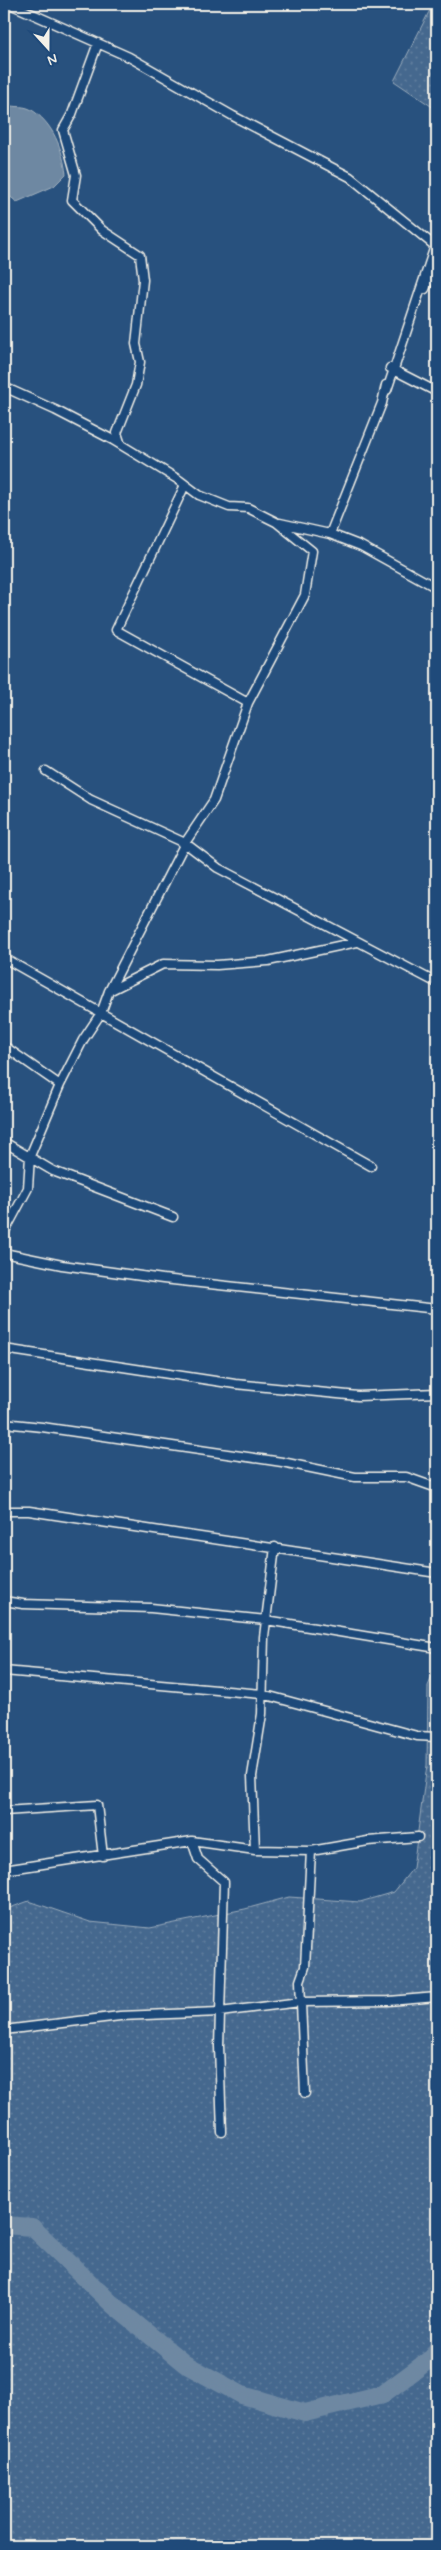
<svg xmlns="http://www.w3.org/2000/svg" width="441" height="2550" font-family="Mynerve,sans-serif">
<defs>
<pattern id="grass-dots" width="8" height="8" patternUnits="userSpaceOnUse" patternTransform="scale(1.25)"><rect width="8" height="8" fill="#45688e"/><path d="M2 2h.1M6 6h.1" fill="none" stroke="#607e9e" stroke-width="1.8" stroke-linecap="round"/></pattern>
</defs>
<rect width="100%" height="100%" fill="#28517e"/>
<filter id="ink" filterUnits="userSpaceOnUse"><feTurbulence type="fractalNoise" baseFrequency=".02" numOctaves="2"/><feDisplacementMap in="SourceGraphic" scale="10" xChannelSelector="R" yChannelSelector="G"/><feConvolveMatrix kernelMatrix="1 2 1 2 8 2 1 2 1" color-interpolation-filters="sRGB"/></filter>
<g filter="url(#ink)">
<!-- grass -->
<path fill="url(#grass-dots)" stroke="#9cacbb" d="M433 4H437V110L394 81Z
M437 1665V2546H4V1910L29 1901 90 1922 150 1928 245 1909 289 1897 360 1902 394 1892 413 1868 427 1765 428 1686Z"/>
<!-- water -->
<path fill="#6e88a2" stroke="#a4b2be" d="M4 104C12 108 22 105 30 109 53 122 63 150 66 174L54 186 17 202 4 192Z"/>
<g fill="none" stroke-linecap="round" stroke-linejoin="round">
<!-- river -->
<path stroke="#6e88a2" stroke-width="18" d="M4 2225 32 2227 113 2305 185 2364 242 2395 305 2413 383 2394 433 2357 437 2349"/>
<!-- street casing -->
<g stroke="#f4f1e8" stroke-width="11">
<path id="street" d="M10 4 129 57 233 116 350 177 435 246 387 390
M98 43 72 114 63 130 76 175 72 200 102 230 140 255 143 280 136 344 140 362 136 385 117 433 120 442
M425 289 437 263
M390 368 437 392
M4 387 55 410 113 440 179 480 199 495 229 507 248 508 276 522 312 551 305 595 248 703 214 800 185 843 109 991 101 1013 83 1040 60 1085 30 1156 28 1188 4 1233
M185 485 116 630 248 703
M280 523 330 534 382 403 386 385
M330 534 361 546 437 588
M46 771 91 800 185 843 218 868 437 983
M4 958 371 1166
M109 991 163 964 217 965 268 961 357 942
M4 1046 60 1085
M4 1142 53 1171 173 1217
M4 1253 62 1265 163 1279 437 1309
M4 1349 235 1384 358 1396 437 1393
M4 1423 42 1427 282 1462 355 1477H406L437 1488
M4 1511H29L437 1573
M4 1601 23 1604 151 1608 266 1620 437 1648
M4 1671 262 1694 417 1736 437 1737
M4 1811 97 1805 103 1856
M192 1841 198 1859 224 1882 219 2046 222 2132
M255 1850 252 1776 262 1714 264 1637 275 1547
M4 1870 192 1841 255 1850 311 1851 368 1841 418 1837
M4 2030 120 2016 220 2012 300 2002 389 2001 437 1997
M305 2093 300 1981 305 1967 306 1948 311 1851"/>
</g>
<!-- street -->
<use href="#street" stroke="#1f4a7a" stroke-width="8"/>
</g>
</g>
<!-- margin -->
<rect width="441" height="2550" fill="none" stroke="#1f4a7a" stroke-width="20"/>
<rect x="10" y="10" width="421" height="2530" fill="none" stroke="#f4f1e8" stroke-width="2" filter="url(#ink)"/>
<!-- north arrow -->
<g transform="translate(48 48) rotate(159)" stroke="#1f4a7a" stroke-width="4" paint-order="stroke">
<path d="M0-4L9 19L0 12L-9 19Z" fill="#f4f1e8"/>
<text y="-8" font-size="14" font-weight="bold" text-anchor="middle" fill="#f4f1e8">N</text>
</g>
</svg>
